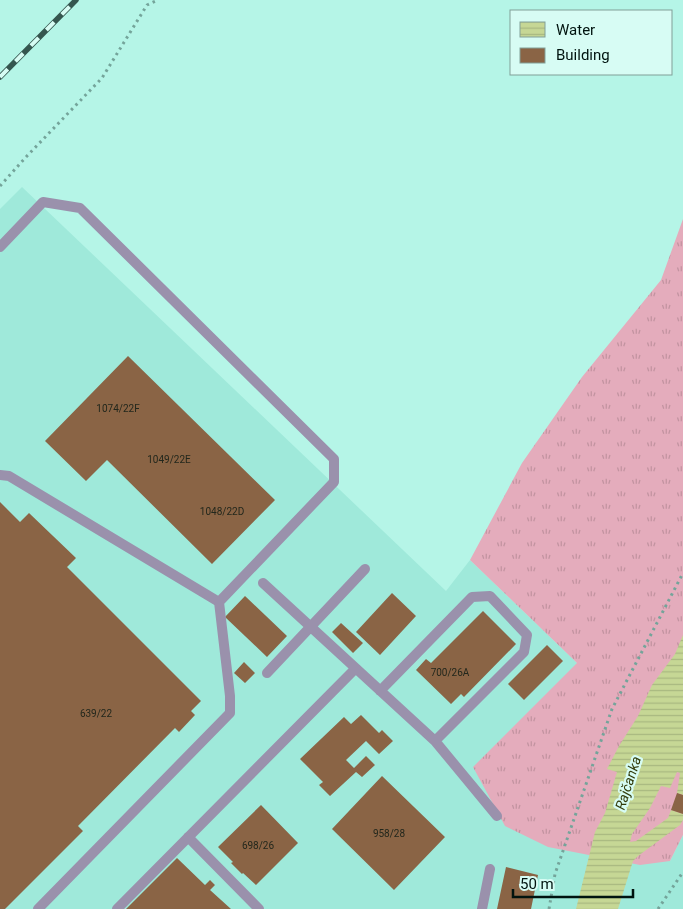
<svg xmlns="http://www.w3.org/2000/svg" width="683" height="909" font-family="Roboto,sans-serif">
<defs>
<pattern id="grass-tufts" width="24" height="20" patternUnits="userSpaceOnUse" patternTransform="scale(1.25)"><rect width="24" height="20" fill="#e4acbc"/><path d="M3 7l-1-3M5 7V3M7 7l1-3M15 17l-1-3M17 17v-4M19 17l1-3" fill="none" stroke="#c293a0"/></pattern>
<pattern id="water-rules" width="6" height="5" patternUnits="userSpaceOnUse" patternTransform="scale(1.25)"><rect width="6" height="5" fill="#c6d795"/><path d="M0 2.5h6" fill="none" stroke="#a8b87f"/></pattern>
</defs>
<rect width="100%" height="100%" fill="#b5f5e7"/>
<!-- built -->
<path fill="#9fe9da" d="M22 187 446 591 470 560 577 663 670 861 683 835V909H0V209Z"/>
<!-- grass -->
<path fill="url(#grass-tufts)" d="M683 219V835L670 861 640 865 548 847 505 826 473 767 577 663 470 560 522 463 582 377 661 280Z"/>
<!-- water -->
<path fill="url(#water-rules)" d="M683 635V795L677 793 680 773 677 772 670 788 661 786 650 808 632 834 630 842 636 841 668 818 671 810 683 814V820L680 825 638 856 633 861 618 909H576L595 832 605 813 617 772 607 769 619 746 638 716 652 685 675 654Z"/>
<!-- building -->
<path fill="#8a6445" d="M128 356 275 500 212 564 107 460 86 481 45 441Z
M0 502 20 522 29 513 76 558 67 567 201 701 191 711 195 715 179 732 175 728 78 826 83 831 5 909H0Z
M392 593 416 616 380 655 356 632Z
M245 596 287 636 267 657 225 617Z
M483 611 516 644 464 697 461 694 451 704 416 670 426 659 431 663Z
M341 623 363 643 353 653 332 632Z
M547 645 563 661 524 700 508 684Z
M244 662 255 673 245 683 234 673Z
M361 715 379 733 382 730 393 741 379 754 366 741 346 760 354 768 366 756 375 765 362 777 356 772 330 796 319 785 323 782 300 759 344 717 351 724Z
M382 776 445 837 394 890 332 829Z
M677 793 683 795V814L671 810Z
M261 805 298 843 256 885 243 873 242 874 231 863 233 862 218 847Z
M177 858 205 885 210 880 215 885 210 890 231 909H126Z
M506 867 538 875 531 909H497Z"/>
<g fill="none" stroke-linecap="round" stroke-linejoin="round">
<!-- path -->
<path stroke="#74a49a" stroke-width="3" stroke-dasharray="2.5 4" stroke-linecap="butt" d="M0 186 26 157 102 78 147 5 158 0
M549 909 555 874 612 709 683 573
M658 909 683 872"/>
<!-- lane -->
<path stroke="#9a91ac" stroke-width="10" d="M0 247 43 202 80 208 334 459V482L219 602
M0 475 9 476 219 602 230 696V713L38 909
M263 583 435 741 497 816
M267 673 365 569
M380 691 472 597 490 596 527 635 524 652 435 741
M188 837 259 909
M117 909 355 669
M482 909 490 869"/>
<!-- rail casing -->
<g stroke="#35564f" stroke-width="5.5">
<path id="rail" d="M0 77 76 0"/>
</g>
<!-- rail -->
<use href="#rail" stroke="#d7fcf4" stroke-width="4" stroke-dasharray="11" stroke-linecap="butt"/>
</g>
<g text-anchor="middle" stroke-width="4.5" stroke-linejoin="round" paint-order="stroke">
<!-- number labels -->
<g font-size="10" fill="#22271c">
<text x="118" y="412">1074/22F</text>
<text x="169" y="463">1049/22E</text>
<text x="222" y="515">1048/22D</text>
<text x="450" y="676">700/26A</text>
<text x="96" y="717">639/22</text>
<text x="389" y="837">958/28</text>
<text x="258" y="849">698/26</text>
</g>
<!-- water labels -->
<g font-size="14" font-style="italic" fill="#323b0a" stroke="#d7fcf4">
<text transform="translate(628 783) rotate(-72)" y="5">Rajčanka</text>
</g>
</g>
<!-- legend -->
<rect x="510" y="10" width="162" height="65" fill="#d7fcf4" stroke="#819f98"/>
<rect x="520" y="22" width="25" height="15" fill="url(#water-rules)" stroke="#819f98"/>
<text x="556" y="35" font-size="15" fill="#00130f">Water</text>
<rect x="520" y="48" width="25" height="15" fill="#8a6445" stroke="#819f98"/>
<text x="556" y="60" font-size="15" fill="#00130f">Building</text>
<!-- scale -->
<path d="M513 889v8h120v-8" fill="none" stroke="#00130f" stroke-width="2.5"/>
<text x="520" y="889" font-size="15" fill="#00130f" stroke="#d7fcf4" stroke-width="4" paint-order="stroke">50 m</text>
</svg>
